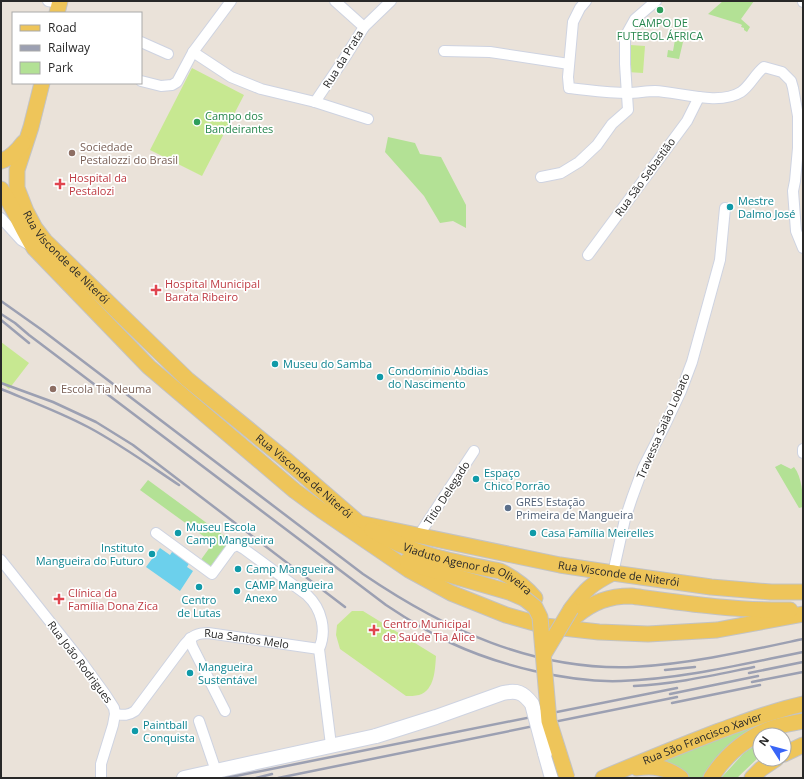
<svg xmlns="http://www.w3.org/2000/svg" width="804" height="779" font-family="'Open Sans',sans-serif">
<rect width="100%" height="100%" fill="#eae2d9"/>
<!-- green -->
<path fill="#b3e195" d="M723 1H754L741 19 750 27 747 32 744 30V28L741 27 742 25 740 24 708 14Z
M675 40 683 42 679 59 667 57 668 50 673 51Z
M388 137 415 143 420 154 441 157 466 205V228L453 221 440 223 424 196 385 152Z
M781 464 791 469 794 467C802 477 803 495 803 507L799 508 775 467Z
M148 480 234 543 213 571 200 561 213 543 140 490Z
M803 713V716L785 720 706 778H689L684 773 659 762 753 726Z
M760 742V756L737 778H721L744 753Z"/>
<!-- pitch -->
<path fill="#c7e891" d="M630 45 645 46 643 73 627 72Z
M192 68 244 95 202 176 150 150Z
M1 342 29 363 9 389 1 383Z
M352 611H363L436 656C435 669 435 690 419 695 415 696 410 696 406 696L340 649 336 635 337 625Z"/>
<!-- water -->
<path fill="#6cd0ec" d="M160 548 170 555 174 549 191 560 187 567 193 571 180 591 146 567Z"/>
<g fill="none" stroke-linecap="round" stroke-linejoin="round">
<!-- street casing -->
<g stroke="#ced3e1" stroke-width="12">
<g id="street">
<path d="M48 1 59 3"/>
<path d="M335 1 364 27"/>
<path d="M586 1 580 8 573 22 568 77 569 88C589 90 608 93 628 93 637 93 646 91 655 91 679 92 719 106 741 92 750 86 755 74 764 67L782 72 791 81 793 88 798 116V148L795 181 793 191 796 231 803 248"/>
<path d="M803 1V2"/>
<path d="M141 42 168 54"/>
<path d="M444 51 490 52 569 64"/>
<path d="M193 52 231 77 261 89 315 102 368 119"/>
<path d="M141 81 161 86 172 85 177 82 193 52 231 1"/>
<path d="M315 102 344 59 364 27 391 1"/>
<path d="M541 177 561 173 579 162 597 145 612 124 628 110 625 64V37L635 19 656 1"/>
<path d="M1 218 21 240 31 246"/>
<path d="M588 255 687 121 699 97"/>
<path d="M803 449V453"/>
<path d="M156 533 212 574 231 548 237 545 244 549 307 595C322 609 327 631 319 649"/>
<path d="M419 535 474 451"/>
<path d="M1 560 78 657 105 694 114 708 115 714 113 725 101 764V778"/>
<path d="M613 573 625 519 632 498 643 468 665 425 681 391 692 362 720 260 725 208"/>
<path d="M190 638 192 646 225 711"/>
<path d="M319 649 331 745"/>
<path id="s1" d="M115 714C123 715 128 716 135 711L185 644C192 636 197 633 208 633L319 649"/>
<path d="M199 721 216 771"/>
</g>
</g>
<!-- secondary casing -->
<g stroke="#ced3e1" stroke-width="16">
<path id="secondary" d="M545 753 552 778
M184 778 376 736"/>
</g>
<!-- primary casing -->
<g stroke="#c3c3c3" stroke-width="17">
<g id="primary">
<path d="M57 13 60 1"/>
<path id="s2" d="M42 83 31 127 17 170V188L26 211 35 228 45 241 187 379 285 459 359 523 560 565 613 573 711 587 771 592H803"/>
<path d="M1 161C11 158 17 151 23 143"/>
<path d="M1 189C14 208 22 229 34 248L149 367 295 491 321 510 409 570 451 593 506 615 545 626 599 632 648 634 717 630 803 614"/>
<path id="s3" d="M372 530C413 555 454 562 500 571 514 578 525 586 535 598"/>
<path d="M407 561 422 567 509 592 525 599"/>
<path d="M571 609C586 589 591 584 613 573"/>
<path d="M576 616C593 602 609 596 631 596 683 603 737 611 790 610"/>
<path d="M784 754 803 745"/>
<path d="M637 768C653 765 668 768 681 778"/>
<path id="s4" d="M603 778C641 762 680 746 719 731 747 721 774 710 803 704"/>
<path d="M711 778C726 754 749 735 776 727 784 724 794 723 803 721"/>
<path d="M752 778 761 769 776 759"/>
</g>
</g>
<!-- street -->
<use href="#street" stroke="#fff" stroke-width="10"/>
<!-- secondary -->
<use href="#secondary" stroke="#fff" stroke-width="14"/>
<!-- primary -->
<use href="#primary" stroke="#eec55a" stroke-width="15"/>
<!-- rail -->
<path stroke="#9ca0b2" stroke-width="2.5" d="M1 301 42 330 363 574C444 629 533 671 633 667 690 664 747 651 803 639
M1 314 15 323 29 335 386 605C407 619 428 632 451 643 498 665 569 683 621 681 682 679 743 664 803 652
M1 320 29 343
M1 383 53 402 96 422 133 445 345 607
M1 389C30 401 60 412 88 427 120 444 149 465 179 485
M665 670 695 667
M749 673 803 662
M752 682 803 672
M634 686C675 684 714 675 754 667
M670 694 758 676
M672 703 760 685
M226 778 677 688
M256 778 272 774
M278 778 677 697"/>
<!-- secondary-bridge casing -->
<g stroke="#ced3e1" stroke-width="16" stroke-linecap="butt">
<path id="secondary-bridge" d="M376 736 436 717 503 693C517 690 523 692 532 704L545 753"/>
</g>
<!-- primary-bridge casing -->
<g stroke="#c3c3c3" stroke-width="17" stroke-linecap="butt">
<path id="primary-bridge" d="M525 599 535 607 540 617 549 721 567 778
M544 654 571 609"/>
</g>
<!-- secondary-bridge -->
<use href="#secondary-bridge" stroke="#fff" stroke-width="14"/>
<!-- primary-bridge -->
<use href="#primary-bridge" stroke="#eec55a" stroke-width="15"/>
</g>
<!-- markers -->
<g fill="#2e9e5b" stroke="#fff" stroke-width="1.5">
<circle cx="660" cy="10" r="4"/>
<circle cx="197" cy="122" r="4"/>
</g>
<g fill="#8d6e63" stroke="#fff" stroke-width="1.5">
<circle cx="72" cy="153" r="4"/>
<circle cx="53" cy="389" r="4"/>
</g>
<g fill="#e0444e" stroke="#fff" stroke-width="1.5">
<path d="M58 178h4v4h4v4h-4v4h-4v-4h-4v-4h4z"/>
<path d="M154 284h4v4h4v4h-4v4h-4v-4h-4v-4h4z"/>
<path d="M57 593h4v4h4v4h-4v4h-4v-4h-4v-4h4z"/>
<path d="M372 624h4v4h4v4h-4v4h-4v-4h-4v-4h4z"/>
</g>
<g fill="#0f9aa8" stroke="#fff" stroke-width="1.5">
<circle cx="730" cy="207" r="4"/>
<circle cx="275" cy="364" r="4"/>
<circle cx="380" cy="377" r="4"/>
<circle cx="476" cy="479" r="4"/>
<circle cx="178" cy="533" r="4"/>
<circle cx="533" cy="533" r="4"/>
<circle cx="152" cy="554" r="4"/>
<circle cx="238" cy="569" r="4"/>
<circle cx="199" cy="587" r="4"/>
<circle cx="237" cy="591" r="4"/>
<circle cx="190" cy="673" r="4"/>
<circle cx="135" cy="731" r="4"/>
</g>
<circle fill="#5c6f8a" stroke="#fff" stroke-width="1.5" cx="508" cy="508" r="4"/>
<g text-anchor="middle" stroke-width="3.5" stroke-linejoin="round" paint-order="stroke">
<!-- leisure labels -->
<g font-size="11" fill="#27864d" stroke="#fff">
<text x="660" y="27">CAMPO DE<tspan x="660" dy="13">FUTEBOL ÁFRICA</tspan></text>
<text x="205" y="120" text-anchor="start">Campo dos<tspan x="205" dy="13">Bandeirantes</tspan></text>
</g>
<!-- street labels -->
<g font-size="11" fill="#282828" stroke="#fff">
<text transform="translate(343 59) rotate(-58)" y="4">Rua da Prata</text>
<text transform="translate(645 177) rotate(-54)" y="4">Rua São Sebastião</text>
<text dy="4" stroke="none"><textPath href="#s2" startOffset="195">Rua Visconde de Niterói</textPath></text>
<text transform="translate(663 426) rotate(-66)" y="4">Travessa Saião Lobato</text>
<text dy="4" stroke="none"><textPath href="#s2" startOffset="519">Rua Visconde de Niterói</textPath></text>
<text transform="translate(447 493) rotate(-57)" y="4">Titio Delegado</text>
<text dy="4" stroke="none"><textPath href="#s3" startOffset="104">Viaduto Agenor de Oliveira</textPath></text>
<text dy="4" stroke="none"><textPath href="#s2" startOffset="856">Rua Visconde de Niterói</textPath></text>
<text dy="4" stroke="none"><textPath href="#s1" startOffset="170">Rua Santos Melo</textPath></text>
<text transform="translate(80 662) rotate(53)" y="4">Rua João Rodrigues</text>
<text dy="4" stroke="none"><textPath href="#s4" startOffset="107">Rua São Francisco Xavier</textPath></text>
</g>
<!-- education labels -->
<g font-size="11" fill="#785e54" stroke="#fff" text-anchor="start">
<text x="80" y="151">Sociedade<tspan x="80" dy="13">Pestalozzi do Brasil</tspan></text>
<text x="61" y="393">Escola Tia Neuma</text>
</g>
<!-- health labels -->
<g font-size="11" fill="#be3a42" stroke="#fff" text-anchor="start">
<text x="69" y="182">Hospital da<tspan x="69" dy="13">Pestalozi</tspan></text>
<text x="165" y="288">Hospital Municipal<tspan x="165" dy="13">Barata Ribeiro</tspan></text>
<text x="68" y="597">Clínica da<tspan x="68" dy="13">Família Dona Zica</tspan></text>
<text x="383" y="628">Centro Municipal<tspan x="383" dy="13">de Saúde Tia Alice</tspan></text>
</g>
<!-- culture labels -->
<g font-size="11" fill="#0d838f" stroke="#fff" text-anchor="start">
<text x="738" y="205">Mestre<tspan x="738" dy="13">Dalmo José</tspan></text>
<text x="283" y="368">Museu do Samba</text>
<text x="388" y="375">Condomínio Abdias<tspan x="388" dy="13">do Nascimento</tspan></text>
<text x="484" y="477">Espaço<tspan x="484" dy="13">Chico Porrão</tspan></text>
<text x="186" y="531">Museu Escola<tspan x="186" dy="13">Camp Mangueira</tspan></text>
<text x="541" y="537">Casa Família Meirelles</text>
<text x="144" y="552" text-anchor="end">Instituto<tspan x="144" dy="13">Mangueira do Futuro</tspan></text>
<text x="246" y="573">Camp Mangueira</text>
<text x="245" y="589">CAMP Mangueira<tspan x="245" dy="13">Anexo</tspan></text>
<text x="199" y="604" text-anchor="middle">Centro<tspan x="199" dy="13">de Lutas</tspan></text>
<text x="198" y="671">Mangueira<tspan x="198" dy="13">Sustentável</tspan></text>
<text x="143" y="729">Paintball<tspan x="143" dy="13">Conquista</tspan></text>
</g>
<!-- service labels -->
<g font-size="11" fill="#4e5e75" stroke="#fff" text-anchor="start">
<text x="516" y="506">GRES Estação<tspan x="516" dy="13">Primeira de Mangueira</tspan></text>
</g>
</g>
<!-- border -->
<rect width="804" height="779" fill="none" stroke="#282828" stroke-width="4"/>
<!-- legend -->
<rect x="12" y="12" width="130" height="72" fill="#ffffff" stroke="#a9a9a9"/>
<rect x="20" y="25" width="20" height="6" fill="#eec55a" stroke="#a9a9a9"/>
<text x="48" y="32" font-size="12" fill="#282828">Road</text>
<rect x="20" y="45" width="20" height="6" fill="#9ca0b2" stroke="#a9a9a9"/>
<text x="48" y="52" font-size="12" fill="#282828">Railway</text>
<rect x="20" y="62" width="20" height="12" fill="#b3e195" stroke="#a9a9a9"/>
<text x="48" y="72" font-size="12" fill="#282828">Park</text>
<!-- north arrow -->
<g transform="translate(772 747) rotate(306)"><circle r="19" fill="#ffffff" stroke="#a9a9a9"/>
<path d="M0-3L7 15L0 10L-7 15Z" fill="#3965f7"/>
<text y="-6" font-size="11" font-weight="bold" text-anchor="middle" fill="#282828">N</text>
</g>
</svg>
